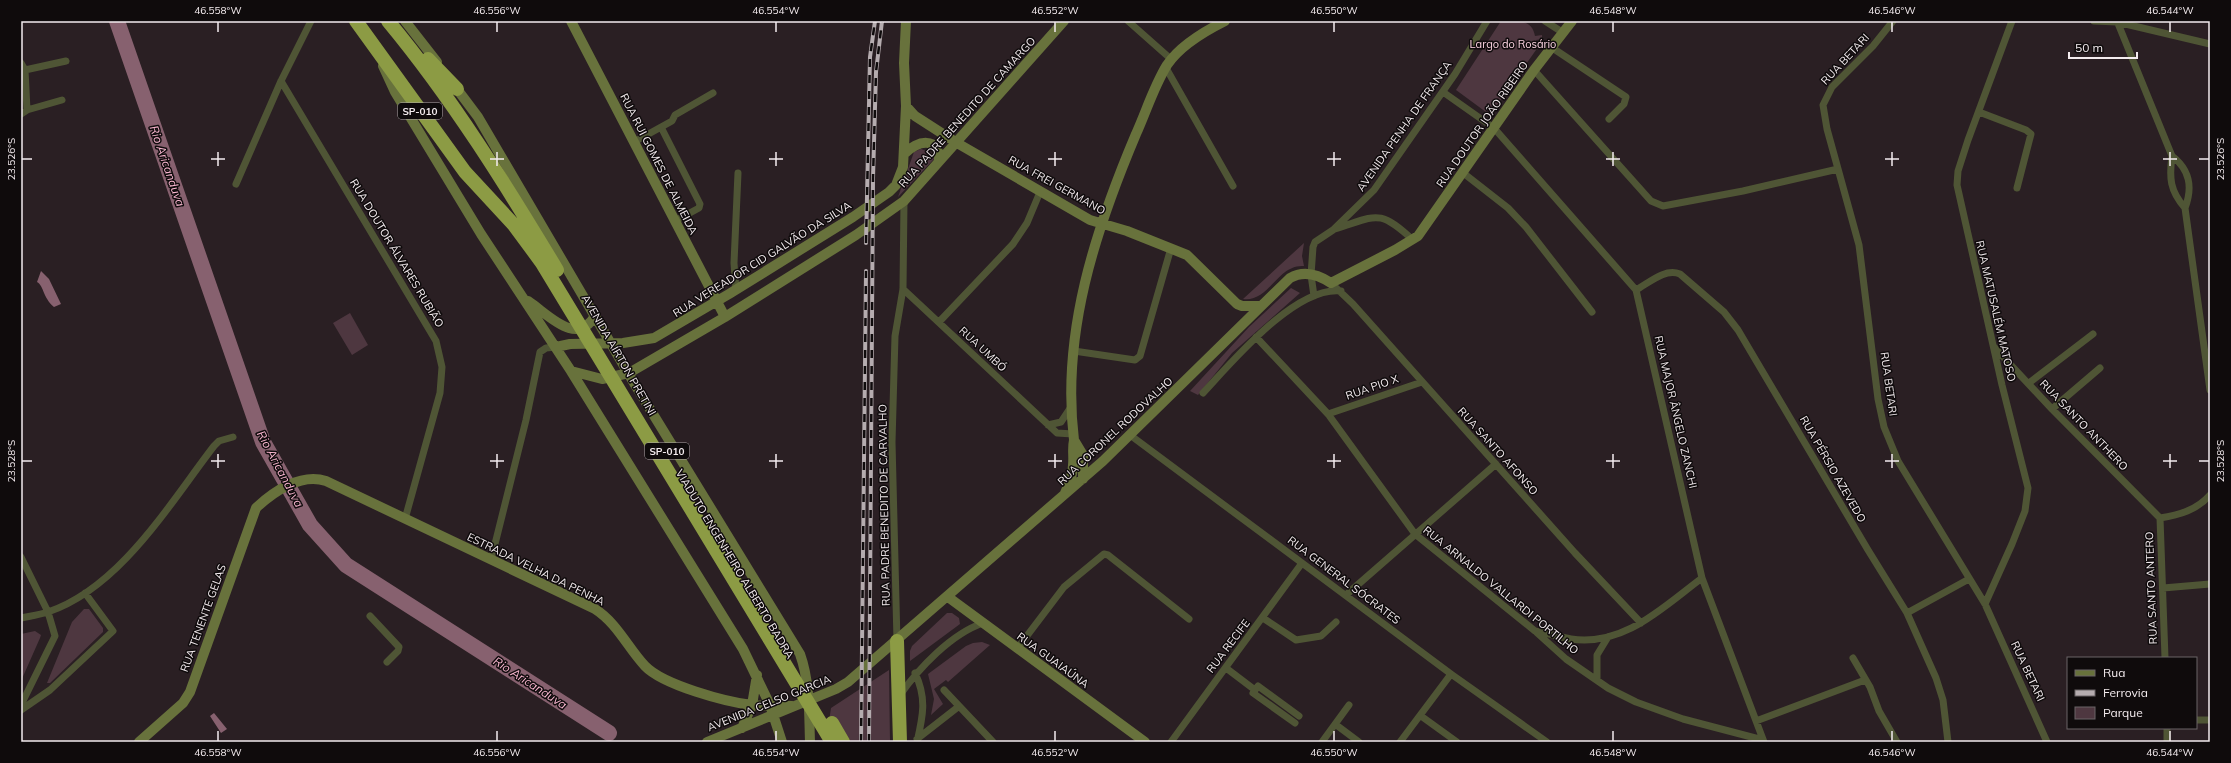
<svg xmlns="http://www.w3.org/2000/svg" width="2231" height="763" font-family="Mulish,sans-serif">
<rect width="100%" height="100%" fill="#2a1f23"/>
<!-- green -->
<path fill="#4e3740" d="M1501 21C1516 21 1532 18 1535 36L1542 35V39L1536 40V50L1490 115 1456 90Z
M921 149 932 153 934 159 898 197 914 152Z
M1304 243 1302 256 1304 266C1277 264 1270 302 1243 299Z
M1291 288 1300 293 1232 353 1198 395 1190 391 1249 327Z
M350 313 368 345 352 355 333 323Z
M84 609H89L103 628V632L50 683H47L72 622Z
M947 613H952L959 618 960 624 910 661V651L912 646Z
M35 631 41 635 40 638 21 681V634Z
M982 642 990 645 948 682 946 680 934 689 943 704 931 715 934 699 928 674 966 646 973 643Z
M889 670 890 742H826L831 708Z"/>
<!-- water -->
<path fill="#87616f" d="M41 271 49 279 61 304 54 307C43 298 44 286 37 282Z
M214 713 227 729 221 733 210 716Z"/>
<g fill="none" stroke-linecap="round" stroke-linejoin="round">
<!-- river -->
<path stroke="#87616f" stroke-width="16" d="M117 21 263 442 310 525 346 565 609 733"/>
<!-- street -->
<path stroke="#4f5535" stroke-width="7" d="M1128 21 1172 60
M1545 21 1562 32
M1893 21 1873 46 1832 87 1823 105 1827 129 1859 245 1878 399 1884 427 1898 461 1985 604 2047 742
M2094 21 2117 22 2210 44
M2117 21 2172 156C2190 170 2193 187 2185 208L2210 390
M1551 47 1626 97 1624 104 1609 119
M21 63 25 70 27 110 21 114
M1166 68 1233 186
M25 70 66 61
M1534 70 1651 201 1663 206 1743 191 1838 169
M281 81 436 341 442 367 440 393 405 519
M1443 92 1494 128 1636 290 1702 578 1764 742
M27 110 62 100
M1979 112 2026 130 2031 134 2017 188
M661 127 700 204 699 208 675 221
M634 142 672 121 675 115 713 93
M2172 156C2169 178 2170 191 2185 208
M1462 172 1508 208 1526 227 1592 312
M236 184 281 81 311 21
M1335 229C1377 216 1378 208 1413 240
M1331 283 1353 304 1575 553 1641 623
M903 289 1057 433 1073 434
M736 290 734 263 738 173
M1636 290C1650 282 1665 268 1680 274L1724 312 1738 330 1868 550 1907 613 1936 678 1943 700 1948 742
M1314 296 1311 275 1313 247 1315 242 1333 230 1374 190 1455 74 1487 21
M939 322 1013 244 1027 223 1040 192
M1256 337 1328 414 1415 534 1535 631 1566 659 1608 688 1636 702 1683 719 1763 740
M1994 347 2052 409 2160 518
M1074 351 1135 360 1140 356 1171 248
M2029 383 2093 334
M1203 393C1232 362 1295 286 1341 291
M2052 409 2100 368
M1328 414 1422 382
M1048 425 1061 422 1071 407
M1130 435 1451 674 1547 742
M2160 518 2165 658
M2160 518C2179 515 2197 510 2210 495
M21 557 48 612 55 636 21 705
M491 560 526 420 540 352 546 348 556 347
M2163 588 2210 584
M1346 595 1496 464
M1985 604 2012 544 2025 511 2028 488 2002 385 1957 185 1958 171 1968 140 2012 21
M1907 613 1969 579
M370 616 399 647 398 651 387 662
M21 618C30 616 39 615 48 612 120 588 170 503 214 446L219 441 233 437
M1263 618 1296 640 1321 636 1336 622
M1535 631C1547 633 1559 637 1571 639 1624 647 1663 607 1702 578
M897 641 892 442 895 336 903 289 904 201
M1017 649 1064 587 1104 554 1108 555 1189 619
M1853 658 1870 687 1879 711 1897 742
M1226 668 1255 690
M915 673C927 698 923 716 917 742
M1597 679V655L1608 637
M944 690 993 742
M900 695C919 668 951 634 983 623
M21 710 50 690 113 631 85 593
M1421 716 1457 742
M2196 720H2208
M1756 721 1865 680
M1295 723 1253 693 1258 686 1299 716
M1335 724 1359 742
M2167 728V742
M917 739 958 707
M1171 742 1302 563
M1322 742 1349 705
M1400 742 1451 674"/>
<!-- secondary -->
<path stroke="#68723c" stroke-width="10" d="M405 21 437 62
M571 21 725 317
M383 66 395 92 481 234 571 371 743 649 770 705 782 742
M454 85 478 117 634 383 800 654C810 682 809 713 810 742
M906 106 915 116 957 143 1090 220 1127 231 1187 255 1237 304 1242 306H1261
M904 154C917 140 940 136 939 161
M528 301C549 315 576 347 595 316
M556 347 570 344 623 343 654 338 729 294 853 217 889 192 896 185 903 167 906 106 904 63 906 21
M571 371 602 379 629 373 725 317 856 235 904 201 1064 21
M1074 440 1083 455V479
M1065 493C1069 484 1073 475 1073 465 1074 456 1072 449 1074 440 1061 334 1095 231 1136 134 1146 112 1154 86 1167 65 1179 47 1205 31 1225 21
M948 597 1145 742
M742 728 752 705 757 675
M139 742 183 703 190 692 256 508C274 491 301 473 326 481L595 609C617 623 628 648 645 666 663 685 726 702 752 705 765 706 779 705 792 706
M707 742 836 689 848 682 1103 461 1290 278C1304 270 1319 275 1331 283L1395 250 1418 236 1534 70 1572 21"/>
<!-- highway -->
<path stroke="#8c9b44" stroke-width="14" d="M356 21 465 172 514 225 542 263 832 742
M388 21C452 98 506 185 557 270
M428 59 457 89
M897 641 900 742
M832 723 843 742"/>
<!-- rail casing -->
<g stroke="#b5acaf" stroke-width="4">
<path id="rail" d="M866 243 870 57 875 21
M861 742 866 271
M869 742 873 178 876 72 882 21"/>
</g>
<!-- rail -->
<use href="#rail" stroke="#0f0b0c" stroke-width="2.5" stroke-dasharray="8" stroke-linecap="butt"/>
</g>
<!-- ticks -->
<path fill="none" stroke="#f4ecef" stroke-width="1.5" d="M218 22V32M497 22V32M776 22V32M1055 22V32M1334 22V32M1613 22V32M1892 22V32M2170 22V32M218 152V166M497 152V166M776 152V166M1055 152V166M1334 152V166M1613 152V166M1892 152V166M2170 152V166M22 159H32M211 159H225M490 159H504M769 159H783M1048 159H1062M1327 159H1341M1606 159H1620M1885 159H1899M2163 159H2177M2199 159H2209M218 454V468M497 454V468M776 454V468M1055 454V468M1334 454V468M1613 454V468M1892 454V468M2170 454V468M22 461H32M211 461H225M490 461H504M769 461H783M1048 461H1062M1327 461H1341M1606 461H1620M1885 461H1899M2163 461H2177M2199 461H2209M218 731V741M497 731V741M776 731V741M1055 731V741M1334 731V741M1613 731V741M1892 731V741M2170 731V741"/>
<g text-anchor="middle" stroke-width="3" stroke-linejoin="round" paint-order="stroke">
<!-- shield labels -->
<g fill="#0f0b0c" stroke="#afa8ab" stroke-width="1">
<rect x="398" y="103" width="44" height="16" rx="3"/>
<rect x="645" y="443" width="44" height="16" rx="3"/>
</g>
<g font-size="10" font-weight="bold" fill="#f4ecef">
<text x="420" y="115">SP-010</text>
<text x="667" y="455">SP-010</text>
</g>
<!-- park labels -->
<g font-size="11" fill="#fed5e3" stroke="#0f0b0c">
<text x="1513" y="48">Largo do Rosário</text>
</g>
<!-- street labels -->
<g font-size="11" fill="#f4ecef" stroke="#0f0b0c">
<text transform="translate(1845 59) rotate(-47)" y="4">RUA BETARI</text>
<text transform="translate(967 112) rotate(-48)" y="4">RUA PADRE BENEDITO DE CAMARGO</text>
<text transform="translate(1482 124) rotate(-55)" y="4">RUA DOUTOR JOÃO RIBEIRO</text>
<text transform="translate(1404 126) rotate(-55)" y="4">AVENIDA PENHA DE FRANÇA</text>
<text transform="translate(659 164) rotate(63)" y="4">RUA RUI GOMES DE ALMEIDA</text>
<text transform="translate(1057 185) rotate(29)" y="4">RUA FREI GERMANO</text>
<text transform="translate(397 253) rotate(59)" y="4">RUA DOUTOR ÁLVARES RUBIÃO</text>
<text transform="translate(762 259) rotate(-32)" y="4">RUA VEREADOR CID GALVÃO DA SILVA</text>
<text transform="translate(1996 311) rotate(77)" y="4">RUA MATUSALÉM MATOSO</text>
<text transform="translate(983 349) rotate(43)" y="4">RUA UMBÓ</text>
<text transform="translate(619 355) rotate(60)" y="4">AVENIDA AÍRTON PRETINI</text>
<text transform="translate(1889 384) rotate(82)" y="4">RUA BETARI</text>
<text transform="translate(1372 387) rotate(-19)" y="4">RUA PIO X</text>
<text transform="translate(1676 412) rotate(77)" y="4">RUA MAJOR ÂNGELO ZANCHI</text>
<text transform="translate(2084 425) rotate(46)" y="4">RUA SANTO ANTHERO</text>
<text transform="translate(1115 431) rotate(-43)" y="4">RUA CORONEL RODOVALHO</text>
<text transform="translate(1498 451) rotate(48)" y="4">RUA SANTO AFONSO</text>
<text transform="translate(1833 469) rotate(60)" y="4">RUA PÉRSIO AZEVEDO</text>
<text transform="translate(884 505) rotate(-91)" y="4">RUA PADRE BENEDITO DE CARVALHO</text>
<text transform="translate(735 564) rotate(59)" y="4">VIADUTO ENGENHEIRO ALBERTO BADRA</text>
<text transform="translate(536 569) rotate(26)" y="4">ESTRADA VELHA DA PENHA</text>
<text transform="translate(1344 580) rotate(37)" y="4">RUA GENERAL SÓCRATES</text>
<text transform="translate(2151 588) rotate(-92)" y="4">RUA SANTO ANTERO</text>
<text transform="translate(1501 590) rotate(39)" y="4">RUA ARNALDO VALLARDI PORTILHO</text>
<text transform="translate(203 618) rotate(-70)" y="4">RUA TENENTE GELAS</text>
<text transform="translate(1228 646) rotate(-53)" y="4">RUA RECIFE</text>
<text transform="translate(1053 660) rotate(36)" y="4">RUA GUAIAÚNA</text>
<text transform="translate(2028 671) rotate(65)" y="4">RUA BETARI</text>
<text transform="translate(769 703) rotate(-22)" y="4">AVENIDA CELSO GARCIA</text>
</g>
<!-- water labels -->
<g font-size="12" font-style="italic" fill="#fab7d0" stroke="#0f0b0c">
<text transform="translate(167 166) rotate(71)" y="4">Rio Aricanduva</text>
<text transform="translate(280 469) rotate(62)" y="4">Rio Aricanduva</text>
<text transform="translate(530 683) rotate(33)" y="4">Rio Aricanduva</text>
</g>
</g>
<!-- border -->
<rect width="2231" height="763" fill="none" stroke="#0f0b0c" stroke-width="44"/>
<!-- legend -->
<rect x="2067" y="657" width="130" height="72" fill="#0f0b0c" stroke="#6b6567"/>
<rect x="2075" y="670" width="20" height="6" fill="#68723c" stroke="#6b6567"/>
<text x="2103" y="677" font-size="12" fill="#f4ecef">Rua</text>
<rect x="2075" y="690" width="20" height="6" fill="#b5acaf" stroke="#6b6567"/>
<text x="2103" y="697" font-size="12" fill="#f4ecef">Ferrovia</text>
<rect x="2075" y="707" width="20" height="12" fill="#4e3740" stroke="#6b6567"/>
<text x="2103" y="717" font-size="12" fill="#f4ecef">Parque</text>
<!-- scale -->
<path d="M2069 52v6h68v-6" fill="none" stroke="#f4ecef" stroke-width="2"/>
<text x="2075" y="52" font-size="12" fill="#f4ecef" stroke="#0f0b0c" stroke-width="3" paint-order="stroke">50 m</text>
<rect x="22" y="22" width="2187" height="719" fill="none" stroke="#f4ecef" stroke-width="1.5"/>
<g font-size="10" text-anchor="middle" fill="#f4ecef">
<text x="218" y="14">46.558°W</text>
<text x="497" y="14">46.556°W</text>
<text x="776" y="14">46.554°W</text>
<text x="1055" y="14">46.552°W</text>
<text x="1334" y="14">46.550°W</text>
<text x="1613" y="14">46.548°W</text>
<text x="1892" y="14">46.546°W</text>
<text x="2170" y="14">46.544°W</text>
<text transform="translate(11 159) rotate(-90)" y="4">23.526°S</text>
<text transform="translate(2220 159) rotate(-90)" y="4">23.526°S</text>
<text transform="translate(11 461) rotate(-90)" y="4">23.528°S</text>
<text transform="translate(2220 461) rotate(-90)" y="4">23.528°S</text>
<text x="218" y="756">46.558°W</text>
<text x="497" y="756">46.556°W</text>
<text x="776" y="756">46.554°W</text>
<text x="1055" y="756">46.552°W</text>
<text x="1334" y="756">46.550°W</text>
<text x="1613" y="756">46.548°W</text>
<text x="1892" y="756">46.546°W</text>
<text x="2170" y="756">46.544°W</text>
</g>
</svg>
